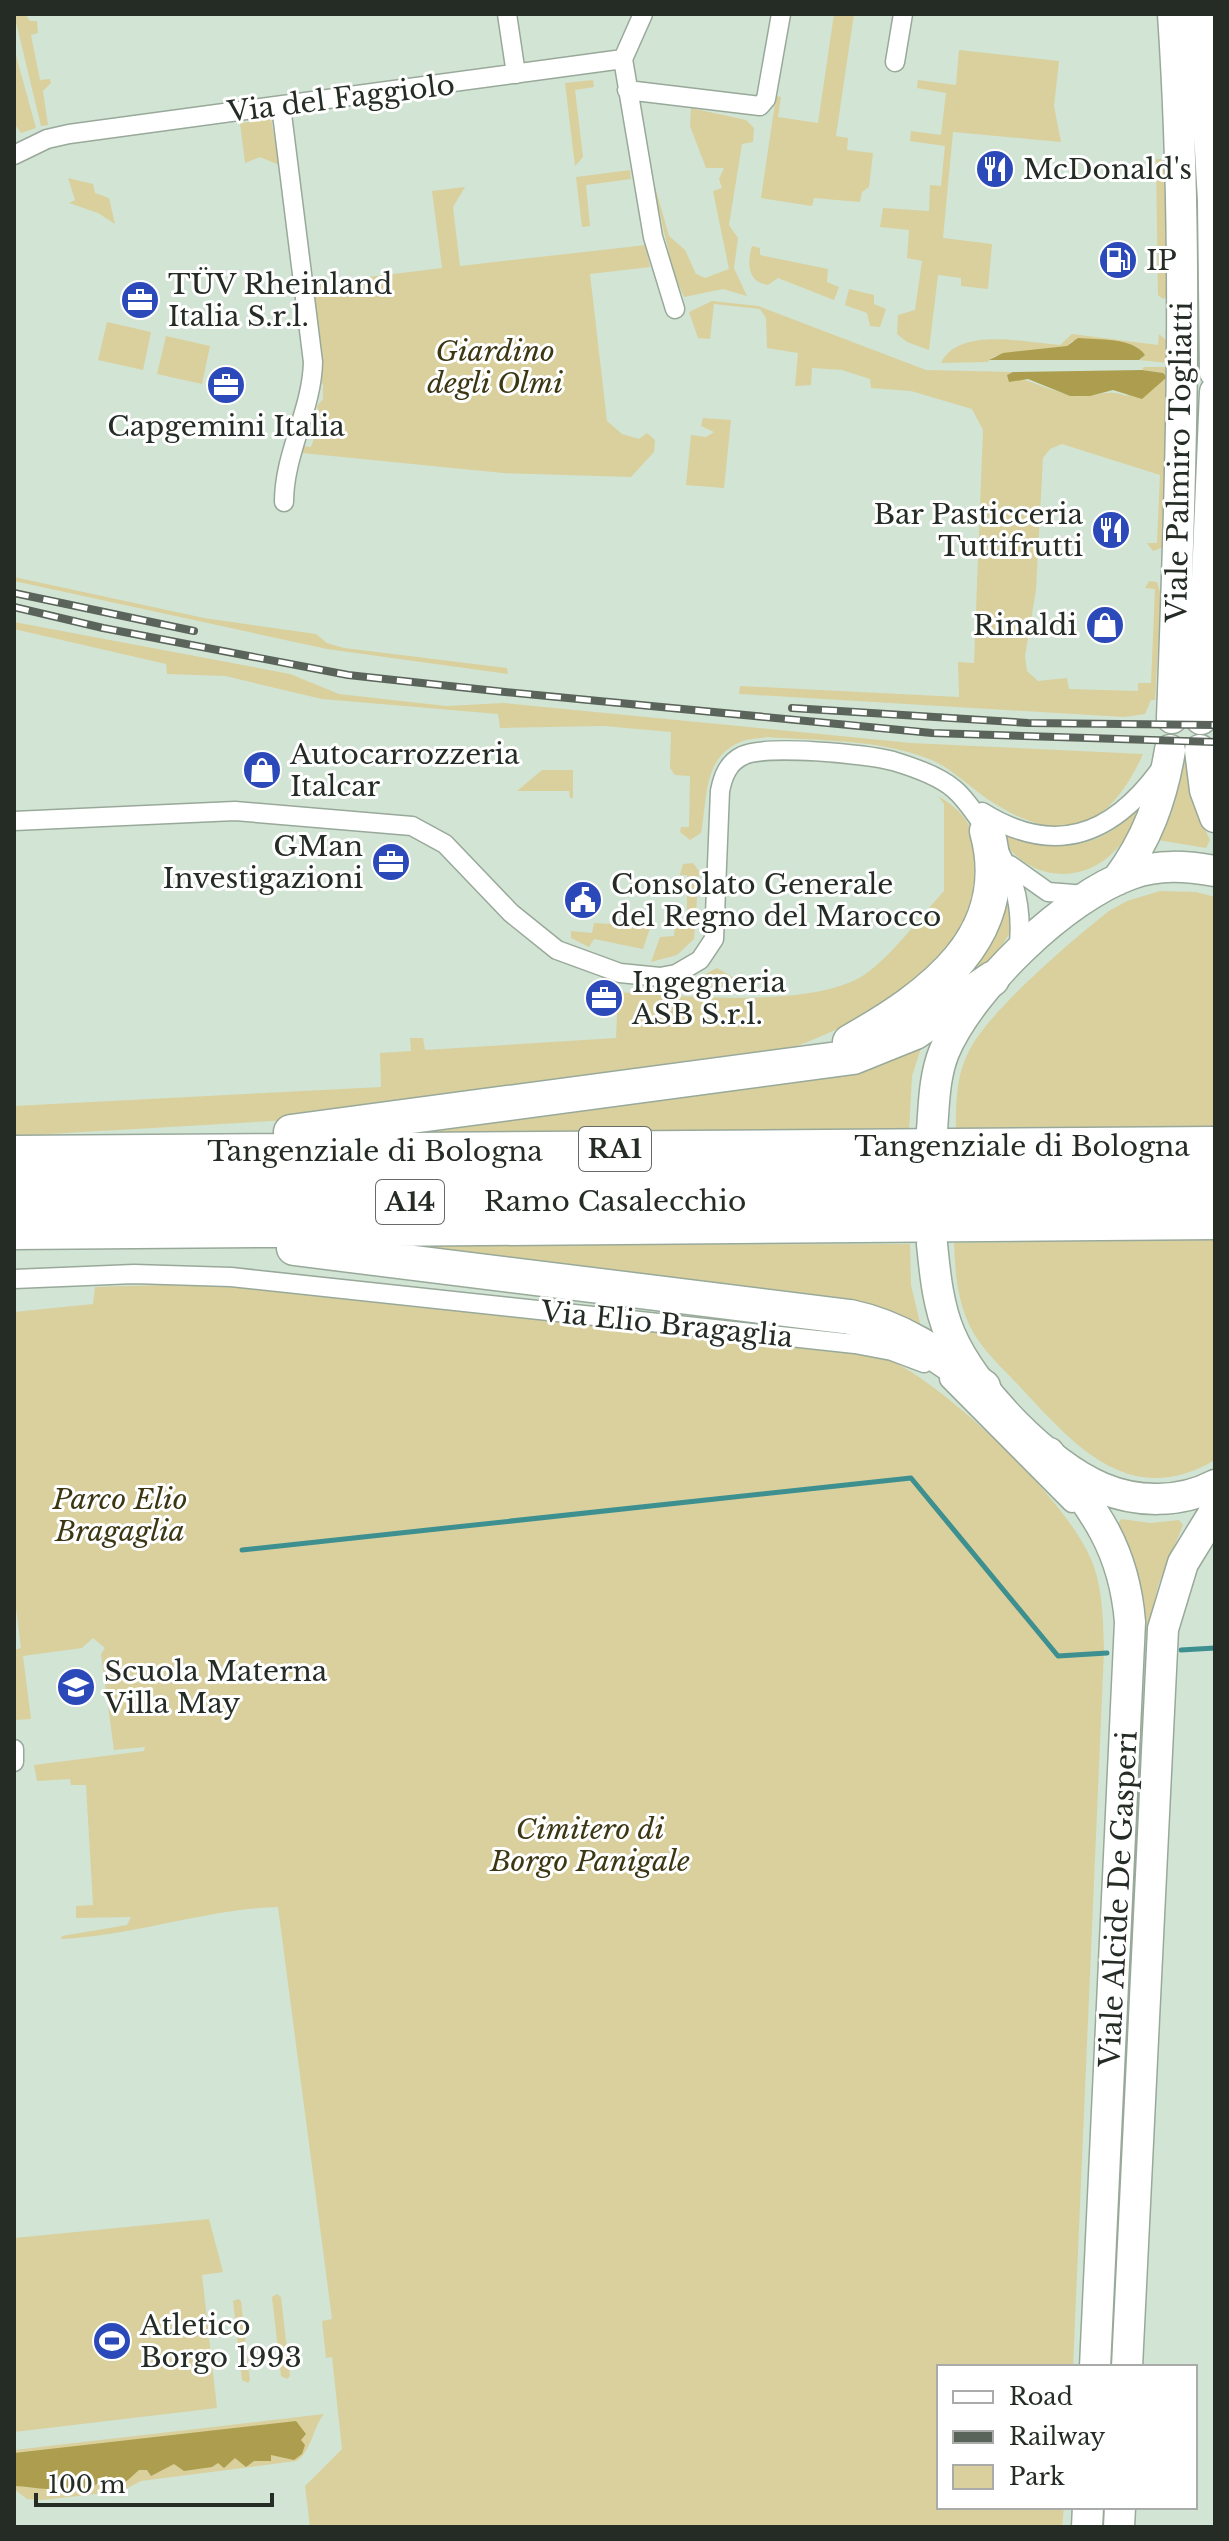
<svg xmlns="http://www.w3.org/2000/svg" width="1229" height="2541" font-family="'Libre Baskerville',serif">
<rect width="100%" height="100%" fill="#d2e4d4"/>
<!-- green -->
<path fill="#d9d09d" d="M14 14H25L30 21H37L38 33 31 35 40 80 50 79 51 83 43 91 48 125 41 126Z
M834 14H854L836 136 848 138 847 150 873 153 869 187 862 192 860 202 814 198 812 206 761 198 776 96 781 97 778 117 818 123Z
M14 48 36 128 21 133 14 123Z
M959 50 1059 61 1054 106 1061 142 953 132 943 238 992 244 988 289 961 286V278L938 275 929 350 907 342 897 334 898 315 915 310 922 261 907 258 909 230 880 227 883 208 929 211 930 185 941 186 945 146 910 141 911 131 941 135 946 93 917 88 918 80 956 85Z
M593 80 594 87 575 90 583 157 575 166 565 83Z
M691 108 746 120 754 128 753 142 742 144 729 225 738 238 734 268 747 296 723 289 684 297 674 275 648 162 669 236 685 250 696 274 705 278 729 269 713 191 722 188 719 179 724 168H706L690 126Z
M271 119 279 165 260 157 245 163 240 123Z
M1156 159H1161L1164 165 1167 297 1163 299 1158 295Z
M630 170 631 179 586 185 590 226 582 227 576 177Z
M68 178 93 184 95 193 109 198 115 224 98 213 69 203 75 200Z
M465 187 453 207 460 266 646 245 650 267 590 274 607 421 622 434 639 439 647 433 655 440 654 452 631 477 503 473 302 453V446L311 447 316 433 323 428 317 406 323 399V384L320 381 312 284 442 268 432 191Z
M752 246 760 248V255L828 269 827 282 839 287 834 300 778 278 768 285C747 282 747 263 752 246Z
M849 289 874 295V304L886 309 880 327 870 326 867 313 845 305Z
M712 301 758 306 926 370 1013 372 1007 375C1028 379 1059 394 1075 396 1094 398 1108 388 1126 396L1163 373 1142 370 1144 367H1170L1164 547 1153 551 1147 543H1157L1160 475 1062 444 1050 449 1043 458 1036 590 1025 656 1027 671 1038 681 1067 678 1069 689 1138 691V683H1151L1155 589 1145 588 1149 581 1157 582 1161 595 1155 700H1151L1145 714 1124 717 739 694 740 686 959 697 958 662 974 663 983 430 972 409 911 391 871 388 870 379 842 370 812 368 811 385 795 386 798 353 767 348 766 318 760 309 714 304 710 339 698 338 689 312Z
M107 322 151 332 143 370 98 360Z
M1072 334 1158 345 1159 334 1167 341 1169 363 1139 360 1143 358 1072 341 1067 346 995 356 987 362 941 363C959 326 1028 343 1060 345Z
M166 336 210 346 202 384 157 374Z
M703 418 731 420 724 488 686 485 691 435 706 437 714 432 701 426Z
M14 577 204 618 316 634 327 643 344 648 507 668 508 674 327 649 14 581Z
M14 622 290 674 339 694 446 706 504 703 911 743 1143 754C1108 831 1062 848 989 800 968 786 952 768 929 759 879 739 820 741 767 737 761 739 751 738 743 741 702 756 708 798 701 833L690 840 680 832 681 827H689L690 776 675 775 670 768 671 732 604 726 500 728 498 714 322 699 225 676 167 674 166 664 14 629Z
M1183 750H1187L1194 806 1210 840 1206 848 1158 840Z
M542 770H573V798H570L569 791H517Z
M938 796C968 813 981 837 977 872 975 886 976 908 969 920 931 984 859 1023 792 1048L290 1120 14 1136V1106L381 1087 380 1053 411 1051 410 1038H423L425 1050 616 1038 618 992C680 996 812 1009 864 975 894 954 919 918 944 891V804Z
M1142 806 1146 810C1134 827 1122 846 1106 859 1071 885 1026 876 1003 840V835C1060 854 1098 850 1142 806Z
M693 863 699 871 694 939 677 955 651 962 660 937 674 936 675 924H687V875H680L683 864Z
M1003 871 1013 928 999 950 965 981Z
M1160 891 1196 892 1215 897V1129L956 1130C956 1103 956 1076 969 1051 988 1012 1072 940 1109 911L1127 901Z
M594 923 648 926 650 928 643 949 594 939 589 947 571 938V931L592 933Z
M717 968 748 986 678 988Z
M923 1042 912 1076 909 1131 383 1137 736 1084C758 1092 774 1086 793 1076Z
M1215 1240V1460C1130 1510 1075 1446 1022 1389 1003 1368 979 1348 968 1322 957 1297 955 1270 954 1243Z
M910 1244 911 1285 921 1327 414 1248V1245Z
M196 1284 258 1286 851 1349C867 1354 888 1358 903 1367 960 1400 1070 1503 1093 1564 1103 1591 1103 1621 1104 1650L1073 2367H939V2507H1064L1062 2527H310L305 2486 342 2449 332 2357 326 2358 322 2321 332 2319 278 1907C205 1909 135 1936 61 1939L62 1936 127 1925 131 1917 76 1918V1906L93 1905 86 1785H71L70 1779 37 1781 34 1765 144 1751 145 1747 114 1750 101 1654 105 1648 93 1638 82 1648 23 1656 31 1719 15 1720 14 1713V1650L21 1648 14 1592V1312L93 1304 95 1287Z
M1121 1519 1151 1523 1179 1520 1183 1525 1158 1586 1146 1636 1141 1635 1117 1526Z
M209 2219 223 2272 202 2275 217 2408 14 2432V2238Z
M277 2294 281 2297 290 2376 287 2379 281 2376 272 2297Z
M238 2299 241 2301 250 2380 248 2383 242 2380 233 2301Z
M324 2414C314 2425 311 2453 296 2461L141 2481 122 2491 43 2500 27 2499 14 2489V2450Z"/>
<!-- forest -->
<path fill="#ac9e4e" d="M1078 338C1098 340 1133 337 1145 355L1139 360H989L1003 353 1067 346Z
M1142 370 1163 373 1167 377 1142 399 1113 390 1090 396H1070L1028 379 1009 382 1007 375 1013 372Z
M296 2421 306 2434 301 2440 305 2445 302 2454 294 2460 271 2455V2461H254L246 2467 235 2458 224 2468 218 2463 212 2467 184 2471 174 2464 151 2476 147 2470H139L119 2488 103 2480 89 2489C73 2486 64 2488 48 2489 37 2489 26 2486 14 2486V2453Z"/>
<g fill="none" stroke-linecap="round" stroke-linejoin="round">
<!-- stream -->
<path stroke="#3d908f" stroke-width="5" d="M242 1550 911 1478 1058 1656 1107 1653
M1181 1650 1215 1648"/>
<!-- minor casing -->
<g stroke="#98a99a" stroke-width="21">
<path id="minor" d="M507 14 516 74
M623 59 653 237 675 309
M623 59 643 14
M895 62 903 14
M627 90 760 106 766 99 781 14
M281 106 313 362C312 410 284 453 284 502
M14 155 47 139 69 134 623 59
M982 812C1054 857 1111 836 1159 771
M14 821 235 811 412 826 445 844 511 913 557 950 620 973 660 977 676 974 700 960 714 939 720 791C723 776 728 763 742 756 764 744 867 754 893 761 913 767 939 776 954 789 965 798 973 811 981 822 1011 866 1025 900 1018 953
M1010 865 1048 892 1086 895
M14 1279 134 1274 231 1277 855 1344 892 1351 924 1363
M949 1379 1072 1503
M14 1749V1762"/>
</g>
<!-- primary casing -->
<g stroke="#98a99a" stroke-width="33">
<path id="primary" d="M1202 14 1213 200 1215 372
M1172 718C1181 483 1189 249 1173 14
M1201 719 1215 392
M1200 750 1205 790 1215 817
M1117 880C1147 840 1162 799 1170 750
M932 1130C934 1105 934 1077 944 1052 971 988 1065 897 1131 874 1159 864 1186 866 1215 871
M932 1244C935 1274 938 1306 950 1334 973 1389 1047 1465 1102 1488 1137 1503 1181 1503 1215 1485
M1049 1453C1094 1510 1124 1547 1130 1622L1095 2367
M1127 2367 1163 1629 1183 1563 1215 1511
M1087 2527 1088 2507
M1119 2527 1120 2507"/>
</g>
<!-- motorway casing -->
<g stroke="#98a99a" stroke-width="37">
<path id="motorway" d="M850 1042C931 996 1016 936 987 831
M291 1132 853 1057 915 1032 992 979
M14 1153 1215 1144
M14 1180 1215 1172
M14 1204 1215 1196
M14 1232 1215 1222
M294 1248 850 1317C902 1328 940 1356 983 1387"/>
</g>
<!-- minor -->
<use href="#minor" stroke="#fff" stroke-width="18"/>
<!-- primary -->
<use href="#primary" stroke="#fff" stroke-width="30"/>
<!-- motorway -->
<use href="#motorway" stroke="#fff" stroke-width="34"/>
<!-- rail casing -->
<g stroke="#5a645a" stroke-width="8">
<path id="rail" d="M14 593 194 631
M14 607 103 628 348 675 505 692 932 733 1215 742
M792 708 1028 723 1215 725"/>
</g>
<!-- rail -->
<use href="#rail" stroke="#fff" stroke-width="5" stroke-dasharray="15" stroke-linecap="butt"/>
</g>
<!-- icons -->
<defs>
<g id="restaurant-disc" transform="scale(2)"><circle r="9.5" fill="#2c49ba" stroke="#fff"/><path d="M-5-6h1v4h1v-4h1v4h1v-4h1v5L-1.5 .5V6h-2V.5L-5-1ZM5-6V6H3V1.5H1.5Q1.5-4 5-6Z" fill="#fff"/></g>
<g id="fuel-disc" transform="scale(2)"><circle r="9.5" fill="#2c49ba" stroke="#fff"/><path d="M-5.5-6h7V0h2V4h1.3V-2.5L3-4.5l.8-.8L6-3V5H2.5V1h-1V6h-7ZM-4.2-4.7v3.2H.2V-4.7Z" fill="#fff"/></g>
<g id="office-disc" transform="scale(2)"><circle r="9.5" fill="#2c49ba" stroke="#fff"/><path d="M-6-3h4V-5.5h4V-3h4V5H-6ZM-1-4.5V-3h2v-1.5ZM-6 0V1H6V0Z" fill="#fff"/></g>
<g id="shop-disc" transform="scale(2)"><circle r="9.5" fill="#2c49ba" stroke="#fff"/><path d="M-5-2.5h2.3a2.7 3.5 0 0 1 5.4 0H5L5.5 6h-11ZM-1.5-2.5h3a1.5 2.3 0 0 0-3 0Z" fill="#fff"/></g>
<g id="civic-disc" transform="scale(2)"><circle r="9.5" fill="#2c49ba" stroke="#fff"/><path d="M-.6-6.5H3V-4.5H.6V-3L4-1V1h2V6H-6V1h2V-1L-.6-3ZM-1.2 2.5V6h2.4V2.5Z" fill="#fff"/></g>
<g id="school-disc" transform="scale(2)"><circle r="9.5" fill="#2c49ba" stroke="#fff"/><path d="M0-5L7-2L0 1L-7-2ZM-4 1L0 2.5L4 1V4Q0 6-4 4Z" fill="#fff"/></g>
<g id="stadium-disc" transform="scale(2)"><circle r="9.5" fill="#2c49ba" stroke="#fff"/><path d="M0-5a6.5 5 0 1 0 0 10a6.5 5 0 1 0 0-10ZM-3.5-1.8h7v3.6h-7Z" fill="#fff"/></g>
</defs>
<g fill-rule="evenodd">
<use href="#restaurant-disc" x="995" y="169"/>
<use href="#fuel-disc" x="1118" y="260"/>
<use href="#office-disc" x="140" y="300"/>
<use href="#office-disc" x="226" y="385"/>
<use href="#restaurant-disc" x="1111" y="530"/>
<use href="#shop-disc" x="1105" y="625"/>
<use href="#shop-disc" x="262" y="770"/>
<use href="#office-disc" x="391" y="862"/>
<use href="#civic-disc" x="583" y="900"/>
<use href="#office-disc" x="604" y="998"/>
<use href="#school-disc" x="76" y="1687"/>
<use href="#stadium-disc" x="112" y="2341"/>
</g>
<g text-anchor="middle" stroke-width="6" stroke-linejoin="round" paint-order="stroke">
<!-- shield labels -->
<g fill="#fff" stroke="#666b66" stroke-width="2">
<rect x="579" y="1127" width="72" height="44" rx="6"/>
<rect x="376" y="1180" width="68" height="44" rx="6"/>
</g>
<g font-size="26" font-weight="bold" fill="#252c25">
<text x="615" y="1158">RA1</text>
<text x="410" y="1211">A14</text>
</g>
<!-- street labels -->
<g font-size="28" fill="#252c25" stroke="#fff">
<text transform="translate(341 98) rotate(-7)" y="10">Via del Faggiolo</text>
<text transform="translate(1179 462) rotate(-89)" y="10">Viale Palmiro Togliatti</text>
<text x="1022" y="1156">Tangenziale di Bologna</text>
<text x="375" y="1161">Tangenziale di Bologna</text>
<text x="615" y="1211">Ramo Casalecchio</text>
<text transform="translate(667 1324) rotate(6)" y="10">Via Elio Bragaglia</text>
<text transform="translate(1118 1899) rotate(-87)" y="10">Viale Alcide De Gasperi</text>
</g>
<!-- poi labels -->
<g font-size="28" fill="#252c25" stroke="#fff" text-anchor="start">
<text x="1023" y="179">McDonald's</text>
<text x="1146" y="270">IP</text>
<text x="168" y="294">TÜV Rheinland<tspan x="168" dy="32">Italia S.r.l.</tspan></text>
<text x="226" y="436" text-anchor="middle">Capgemini Italia</text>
<text x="1083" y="524" text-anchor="end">Bar Pasticceria<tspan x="1083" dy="32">Tuttifrutti</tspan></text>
<text x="1077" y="635" text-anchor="end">Rinaldi</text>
<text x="290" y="764">Autocarrozzeria<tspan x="290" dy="32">Italcar</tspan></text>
<text x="363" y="856" text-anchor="end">GMan<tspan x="363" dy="32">Investigazioni</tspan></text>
<text x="611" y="894">Consolato Generale<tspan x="611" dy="32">del Regno del Marocco</tspan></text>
<text x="632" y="992">Ingegneria<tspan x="632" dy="32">ASB S.r.l.</tspan></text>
<text x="104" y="1681">Scuola Materna<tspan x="104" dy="32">Villa May</tspan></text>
<text x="140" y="2335">Atletico<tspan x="140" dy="32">Borgo 1993</tspan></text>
</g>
<!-- park labels -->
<g font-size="28" font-style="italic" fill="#3c3612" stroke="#fff">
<text x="495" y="361">Giardino<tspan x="495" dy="32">degli Olmi</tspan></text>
<text x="120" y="1509">Parco Elio<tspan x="120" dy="32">Bragaglia</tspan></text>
<text x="590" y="1839">Cimitero di<tspan x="590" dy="32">Borgo Panigale</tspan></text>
</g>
</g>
<!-- border -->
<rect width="1229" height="2541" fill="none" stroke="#252c25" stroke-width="32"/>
<!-- legend -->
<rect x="937" y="2365" width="260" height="144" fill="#ffffff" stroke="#a8aba8" stroke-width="2"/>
<rect x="953" y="2391" width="40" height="12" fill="#ffffff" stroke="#a8aba8" stroke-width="2"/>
<text x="1009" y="2405" font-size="24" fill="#252c25">Road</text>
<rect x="953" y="2431" width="40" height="12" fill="#5a645a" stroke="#a8aba8" stroke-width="2"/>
<text x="1009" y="2445" font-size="24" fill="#252c25">Railway</text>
<rect x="953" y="2465" width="40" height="24" fill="#d9d09d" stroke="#a8aba8" stroke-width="2"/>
<text x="1009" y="2485" font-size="24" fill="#252c25">Park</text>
<!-- scale -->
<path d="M36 2493v12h236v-12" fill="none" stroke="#252c25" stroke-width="4"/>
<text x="48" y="2493" font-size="24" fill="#252c25" stroke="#ffffff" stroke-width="6" paint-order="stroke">100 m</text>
</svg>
